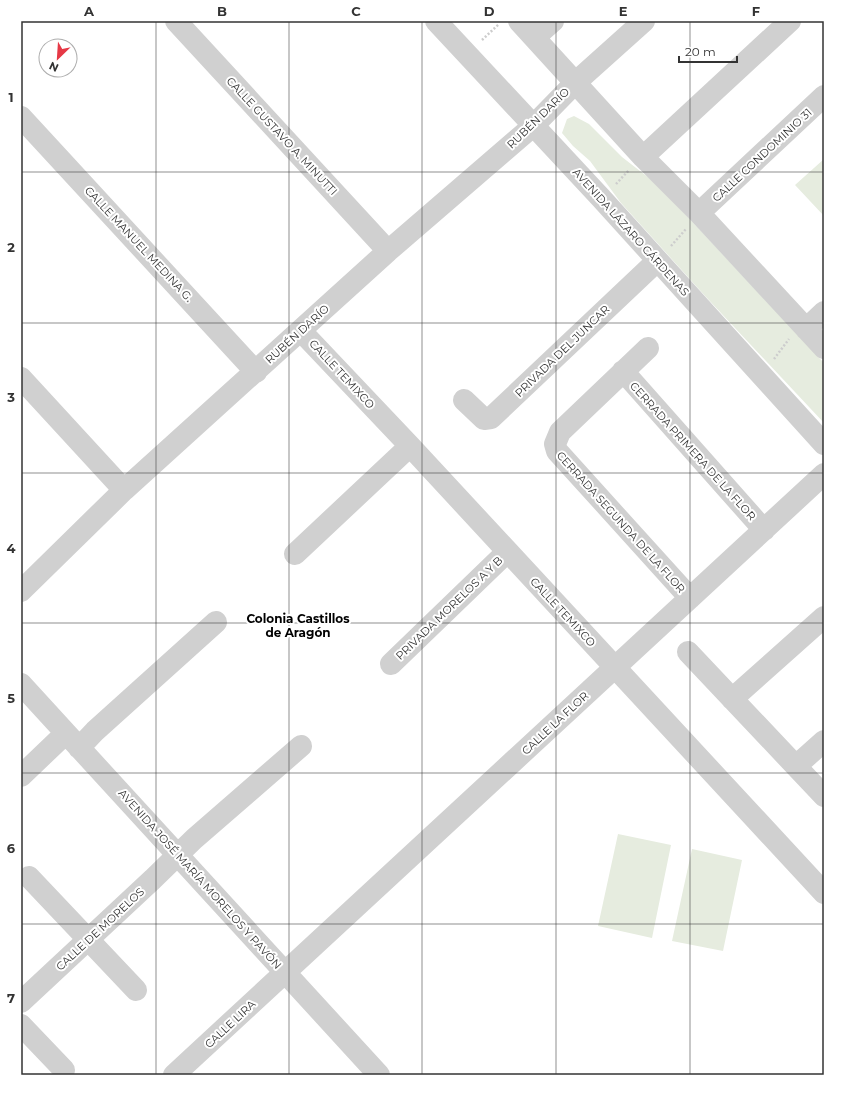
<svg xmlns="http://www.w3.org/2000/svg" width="845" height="1096" font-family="Montserrat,sans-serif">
<rect width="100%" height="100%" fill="#fff"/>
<!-- green -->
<path fill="#e6ecdf" d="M574 116 589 124 622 157 658 185 824 363V423L706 297 621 203 590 161 573 146 562 133 567 119Z
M824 159V216L795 185Z
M618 834 671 845 652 938 598 926Z
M692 849 742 860 723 951 672 941Z"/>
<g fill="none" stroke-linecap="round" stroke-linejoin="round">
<!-- path -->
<path stroke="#cdcdcd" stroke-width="2.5" stroke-dasharray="2 2" stroke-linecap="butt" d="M482 40 499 24
M616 184 629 170
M671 246 686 229
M774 359 789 339"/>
<!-- minor -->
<path stroke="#d0d0d0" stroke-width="22" d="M176 21 388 251
M436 21 601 198 824 444
M519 21 643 157 699 213 824 348
M535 37 553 21
M21 117 256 372
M643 157 790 21
M699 213 824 96
M806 329 824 312
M301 331 410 446 824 893
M648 348 560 432 555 444 557 451 690 598
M623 371 764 530
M21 378 124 490
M464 400 484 419 491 418 657 261
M295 554 410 446
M21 591 124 490 388 251 533 126 576 82 644 21
M688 652 824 796
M391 664 507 552
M21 684 379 1075
M732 699 824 617
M79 748 95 731 216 622
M796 766 824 741
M21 776 66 733
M29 877 136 990
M21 1002 153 879 194 839 301 746
M21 1025 64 1070
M174 1075 824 474"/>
</g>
<!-- grid -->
<path fill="none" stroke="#333" stroke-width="1" stroke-opacity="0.55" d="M156 21V1075M289 21V1075M422 21V1075M556 21V1075M690 21V1075M21 172H824M21 323H824M21 473H824M21 623H824M21 773H824M21 924H824"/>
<g text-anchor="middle" stroke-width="4" stroke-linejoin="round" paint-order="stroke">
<!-- street labels -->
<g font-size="11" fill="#333" stroke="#fff">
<text transform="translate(538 118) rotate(-44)" y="4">RUBÉN DARÍO</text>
<text transform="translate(282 136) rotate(47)" y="4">CALLE GUSTAVO A. MINUTTI</text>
<text transform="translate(762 155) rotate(-43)" y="4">CALLE CONDOMINIO 31</text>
<text transform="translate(631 232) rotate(48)" y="4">AVENIDA LÁZARO CÁRDENAS</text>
<text transform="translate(139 244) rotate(47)" y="4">CALLE MANUEL MEDINA G.</text>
<text transform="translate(297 334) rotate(-42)" y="4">RUBÉN DARÍO</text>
<text transform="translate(562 351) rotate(-44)" y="4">PRIVADA DEL JUNCAR</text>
<text transform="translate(342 374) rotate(47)" y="4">CALLE TEMIXCO</text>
<text transform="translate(693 451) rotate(48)" y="4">CERRADA PRIMERA DE LA FLOR</text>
<text transform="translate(621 522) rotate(48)" y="4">CERRADA SEGUNDA DE LA FLOR</text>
<text transform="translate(449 608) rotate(-44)" y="4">PRIVADA MORELOS A Y B</text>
<text transform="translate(563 612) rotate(47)" y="4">CALLE TEMIXCO</text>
<text transform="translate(555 723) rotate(-43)" y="4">CALLE LA FLOR</text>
<text transform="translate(200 879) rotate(48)" y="4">AVENIDA JOSÉ MARÍA MORELOS Y PAVÓN</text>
<text transform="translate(100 929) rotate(-43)" y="4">CALLE DE MORELOS</text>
<text transform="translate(230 1024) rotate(-43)" y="4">CALLE LIRA</text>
</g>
<!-- neighbourhood labels -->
<g font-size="12" font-weight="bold" fill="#000" stroke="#fff">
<text x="298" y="623">Colonia Castillos<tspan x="298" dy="14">de Aragón</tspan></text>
</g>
</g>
<!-- border -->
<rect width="845" height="1096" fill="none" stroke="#ffffff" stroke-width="44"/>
<!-- north arrow -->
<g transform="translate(58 58) rotate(205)"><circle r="19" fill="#ffffff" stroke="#adadad"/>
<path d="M0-3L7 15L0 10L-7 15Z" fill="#e63946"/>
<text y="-6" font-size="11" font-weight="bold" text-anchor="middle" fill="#333333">N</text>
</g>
<!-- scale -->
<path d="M679 56v6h58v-6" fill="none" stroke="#333333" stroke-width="2"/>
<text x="685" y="56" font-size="12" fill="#333333" stroke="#ffffff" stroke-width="3" paint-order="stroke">20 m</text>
<rect x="22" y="22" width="801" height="1052" fill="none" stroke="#333" stroke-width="1.5"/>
<g font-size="13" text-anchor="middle" font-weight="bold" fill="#333">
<text x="89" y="16">A</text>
<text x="222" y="16">B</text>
<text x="356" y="16">C</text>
<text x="489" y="16">D</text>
<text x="623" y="16">E</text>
<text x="756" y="16">F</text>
<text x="11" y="102">1</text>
<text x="11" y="252">2</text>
<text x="11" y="402">3</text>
<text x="11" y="553">4</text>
<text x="11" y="703">5</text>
<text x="11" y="853">6</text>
<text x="11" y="1003">7</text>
</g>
</svg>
